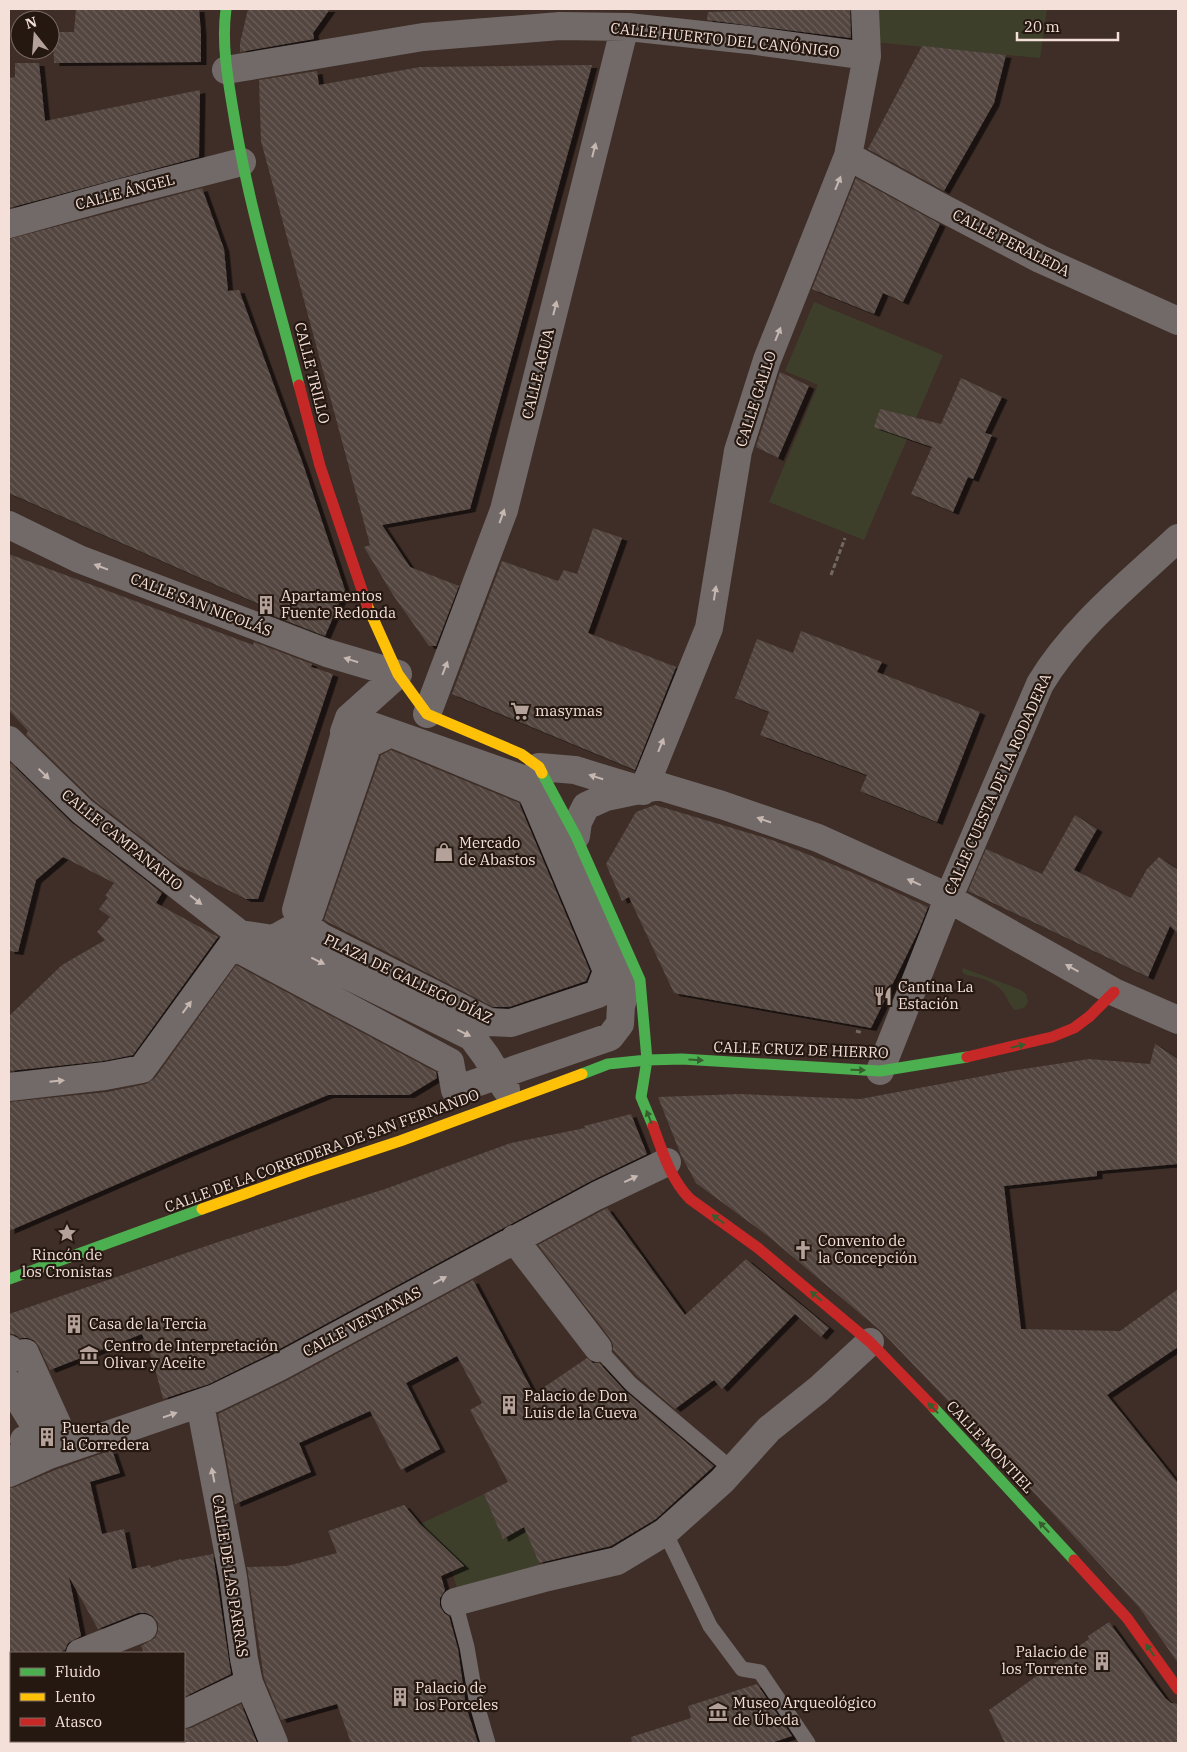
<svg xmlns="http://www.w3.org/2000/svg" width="1187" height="1752" font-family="'IBM Plex Serif',serif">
<defs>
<pattern id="building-back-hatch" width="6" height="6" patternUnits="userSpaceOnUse" patternTransform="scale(1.25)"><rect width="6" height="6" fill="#52453f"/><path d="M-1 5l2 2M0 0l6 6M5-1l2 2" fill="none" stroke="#6c605a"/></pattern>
<filter id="shadow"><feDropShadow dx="5.5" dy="3" stdDeviation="0" flood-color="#0009"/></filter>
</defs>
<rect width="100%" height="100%" fill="#3e2e27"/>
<!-- green -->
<path fill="#3e3f2b" d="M874 9H1047L1040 58 874 42Z
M814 302 943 355 864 540 769 502 818 385 785 371Z
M963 968 1021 990 1026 994 1028 1002 1024 1008 1015 1010C1009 1005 1008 999 1004 993 993 979 978 978 964 974L962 971Z
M484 1494 503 1539 524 1527 544 1574 459 1596 452 1571 420 1524Z
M11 1690V1741H49L50 1743H9V1692Z"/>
<!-- building -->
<path fill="url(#building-back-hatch)" filter="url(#shadow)" d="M76 9H199L201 33V62L54 63 53 32H74Z
M248 9H330L313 33 314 39 240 52V43Z
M806 9H850L851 38 707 20 708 12Z
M922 46 1006 55 994 103 944 191 868 149Z
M15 63H39L45 121 200 90 199 157 9 208V78L15 77Z
M592 65 470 509 382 525 410 567 459 586 436 646H429L393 595 364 547 370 545 261 141 259 80 317 71 319 85 420 67Z
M856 178 940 224 903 302 883 293 874 314 812 289Z
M202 188 224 249 228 291 239 290 303 464 345 590 325 636 266 613 268 608 9 493V239Z
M780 372 809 386 778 458 756 447Z
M961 378 1002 397 985 433 992 435 973 479 968 477 953 512 911 494 932 447 874 427 880 409 941 424Z
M593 528 622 538 588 633 676 667 635 770 452 694 502 561 558 581 564 570 577 574Z
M9 554 253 645 254 642 312 664 311 667 333 674 258 899H246L177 865 92 799 26 735 28 731 9 710Z
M801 631 882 662 877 672 980 712 937 822 860 791 867 775 760 735 769 712 735 698 757 639 793 653Z
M391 750 519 803 590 971 586 981 509 1007H493L324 920 381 755Z
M11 763 72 823 162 893 156 903 218 937 133 1055 103 1061 9 1071V1016L62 965 105 940 97 932 110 917 99 909 108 897 105 896 114 883 63 857 36 880 18 952 9 951V767Z
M655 805 772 840 856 874 928 907 919 930 871 1028 674 993 629 897 622 901 606 864 636 812Z
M1075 815 1097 829 1074 870 1131 898 1147 869 1159 857 1178 870V934L1170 926 1148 977 968 891 986 849 1042 874Z
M236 965 436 1072 437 1078 409 1095H328L189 1153 9 1231V1102L107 1092 146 1084 155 1078Z
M1155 1044 1178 1059V1164L1097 1171V1176L1004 1186 1021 1329 1120 1331 1178 1289V1347L1107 1395 1178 1483V1663L1139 1607 980 1434 881 1331 768 1236 696 1183 681 1155 658 1097 739 1094 860 1099 1010 1071 1089 1059 1150 1064Z
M631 1114 647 1154 589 1182 272 1353 209 1384 163 1399 154 1365 142 1334 50 1370 39 1347 35 1341 28 1338H20L14 1334H9V1314L221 1241 385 1189 511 1143 585 1128 584 1126Z
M607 1208 685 1315 746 1259 829 1328 821 1337 795 1314 722 1389 714 1380 675 1409 638 1377 613 1350V1345L610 1338 538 1245Z
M473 1280 534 1394 587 1358 593 1363H599L625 1391 714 1466 656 1519 611 1546 539 1563 524 1527 503 1539 484 1494 508 1482 470 1410 482 1403 457 1356 406 1383 440 1449 401 1470 370 1411 299 1443 311 1472 235 1504 218 1414 286 1381Z
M112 1450 120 1473 90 1482 102 1534 124 1529 132 1569 150 1565 151 1568 181 1559V1560L213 1554 231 1674 184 1697V1653H144L141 1646 155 1638 158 1631V1623L153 1616 146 1613H138L98 1629 69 1577 81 1636 68 1643 65 1650 58 1653H9V1488L15 1487 55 1470Z
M404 1505 420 1524 464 1566 441 1576 445 1590 440 1598V1606L444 1613 449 1616 458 1649 466 1707 478 1743H351L337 1704 281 1720 264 1678 247 1567 287 1566 337 1553 328 1531Z
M1109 1622 1165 1698 1171 1703 1178 1704V1743H1005L989 1710 1089 1639 1088 1636Z
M757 1684 792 1736 771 1743H632L631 1737 691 1718 688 1706Z
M241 1704 257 1743H184V1729L191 1728Z"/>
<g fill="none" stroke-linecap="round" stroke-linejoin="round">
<!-- path -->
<path stroke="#716864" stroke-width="3" stroke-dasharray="5 2.5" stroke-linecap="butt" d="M831 575 845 538
M856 1031 863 1033"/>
<!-- lane -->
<path stroke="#726a68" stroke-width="15" d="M598 1348 631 1384 733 1470
M665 1532 710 1626 742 1669 760 1672 808 1743
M455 1602 467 1647 477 1705 488 1743"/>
<!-- street -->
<path stroke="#726a68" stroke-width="28" d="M226 70 423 37 560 26 628 27 749 40 867 56
M848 156 935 204 1040 259 1178 321
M9 224 121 193 242 162
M9 525 79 559 327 653 398 674
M427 714 504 510 622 38 628 27
M349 718 537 784 627 986 621 1006 620 1024 610 1037 455 1090 450 1062 237 948 274 939 302 923 321 937 489 1022 511 1023 598 994 607 971 531 791 391 733 368 744 310 913 296 910Z
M344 732 349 718 398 674
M9 740 82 811 240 934 274 939 472 1037 486 1056 506 1089
M539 767 575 770 637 789
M643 791 709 628 738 451 767 360 848 156 867 56 865 9
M576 836 578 822 586 806 606 797 659 786 722 805 818 838 935 891 1114 992 1178 1020
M880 1071 948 899 1040 684C1074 627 1130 583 1178 538
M9 1087 105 1076 142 1069 240 934
M514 1239 598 1348
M9 1349 11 1358 25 1353 59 1428 24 1440 27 1451 9 1462
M9 1383 40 1434
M200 1404 233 1577 244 1659 249 1683 274 1743
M9 1473 49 1455 215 1398 279 1367 596 1196 667 1162
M455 1602 548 1577 617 1561 665 1532 722 1481 769 1429 819 1389 870 1342
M80 1653 143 1628
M9 1683 11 1682
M184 1714 249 1683
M129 1743 133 1741"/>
<!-- fast -->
<path stroke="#4caf50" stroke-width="11" d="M226 9C221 47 229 85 235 122 250 211 277 298 299 385
M542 773 576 836 640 980 647 1060 641 1097 653 1126
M582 1074 608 1064 647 1060 682 1059 880 1071 967 1057
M9 1279 202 1209
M933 1407 1074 1560"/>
<!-- slow -->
<path stroke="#ffc107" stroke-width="11" d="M367 605 398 674 427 714 521 754 539 767 542 773
M202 1209 306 1172 400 1141 582 1074"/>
<!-- jam -->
<path stroke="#c62828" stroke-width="11" d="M299 385 320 466 367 605
M967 1057 1052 1037 1074 1028 1090 1016 1114 992
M653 1126C662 1151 671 1180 690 1199L758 1248 870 1342 933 1407
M1074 1560 1127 1618 1178 1689"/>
</g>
<!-- one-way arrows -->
<defs><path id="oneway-solid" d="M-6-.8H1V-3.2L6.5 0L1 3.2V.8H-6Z" transform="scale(1.25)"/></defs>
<g fill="#c6b7b1">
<use href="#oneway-solid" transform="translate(594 150) rotate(-76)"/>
<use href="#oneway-solid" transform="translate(838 183) rotate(-68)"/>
<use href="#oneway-solid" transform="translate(555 308) rotate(-76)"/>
<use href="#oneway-solid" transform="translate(778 334) rotate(-68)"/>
<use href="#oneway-solid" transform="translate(502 516) rotate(-70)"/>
<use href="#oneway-solid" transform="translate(101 567) rotate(-159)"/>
<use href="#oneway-solid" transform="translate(715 593) rotate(-81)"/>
<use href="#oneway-solid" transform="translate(351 660) rotate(-163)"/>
<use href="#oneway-solid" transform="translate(445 668) rotate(-69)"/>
<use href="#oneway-solid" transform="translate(661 745) rotate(-68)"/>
<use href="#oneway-solid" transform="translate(44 774) rotate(44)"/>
<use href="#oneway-solid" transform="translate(596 777) rotate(-163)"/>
<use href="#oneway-solid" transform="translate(764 820) rotate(-161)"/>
<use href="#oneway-solid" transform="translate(914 882) rotate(-156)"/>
<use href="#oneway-solid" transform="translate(196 900) rotate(38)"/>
<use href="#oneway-solid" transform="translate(318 961) rotate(26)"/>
<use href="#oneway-solid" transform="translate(1072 968) rotate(-151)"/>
<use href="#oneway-solid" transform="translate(187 1007) rotate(-54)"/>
<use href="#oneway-solid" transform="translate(464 1033) rotate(26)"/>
<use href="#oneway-solid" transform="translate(57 1081) rotate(-6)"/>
<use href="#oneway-solid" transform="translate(631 1179) rotate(-25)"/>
<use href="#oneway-solid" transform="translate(440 1280) rotate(-28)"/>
<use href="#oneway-solid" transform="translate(170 1415) rotate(-19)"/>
<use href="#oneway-solid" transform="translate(213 1475) rotate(-101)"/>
</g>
<g fill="#375c2d">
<use href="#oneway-solid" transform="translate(1018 1046) rotate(-13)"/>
<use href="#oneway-solid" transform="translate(696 1060) rotate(4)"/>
<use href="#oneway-solid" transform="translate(858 1070) rotate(2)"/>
<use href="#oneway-solid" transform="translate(649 1117) rotate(-112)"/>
<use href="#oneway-solid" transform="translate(718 1219) rotate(-144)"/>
<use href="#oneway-solid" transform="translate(816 1296) rotate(-140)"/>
<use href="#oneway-solid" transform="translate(933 1408) rotate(-134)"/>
<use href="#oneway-solid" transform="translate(1044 1527) rotate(-133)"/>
<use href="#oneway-solid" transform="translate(1150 1650) rotate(-125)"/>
</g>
<!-- icons -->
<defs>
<g id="building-bare" transform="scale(1.5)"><path d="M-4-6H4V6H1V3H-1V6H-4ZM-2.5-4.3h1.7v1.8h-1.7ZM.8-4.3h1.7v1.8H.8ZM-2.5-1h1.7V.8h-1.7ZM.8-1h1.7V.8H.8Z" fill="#b4a29a" stroke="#251811" stroke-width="2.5" paint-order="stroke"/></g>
<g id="supermarket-bare" transform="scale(1.5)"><path d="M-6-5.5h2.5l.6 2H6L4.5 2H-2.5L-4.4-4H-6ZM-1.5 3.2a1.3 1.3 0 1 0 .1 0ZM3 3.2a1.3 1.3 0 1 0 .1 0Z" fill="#b4a29a" stroke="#251811" stroke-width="2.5" paint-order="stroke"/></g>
<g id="shop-bare" transform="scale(1.5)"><path d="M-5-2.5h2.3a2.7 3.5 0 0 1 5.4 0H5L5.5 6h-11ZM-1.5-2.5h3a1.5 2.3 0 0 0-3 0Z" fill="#b4a29a" stroke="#251811" stroke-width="2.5" paint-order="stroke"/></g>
<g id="restaurant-bare" transform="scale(1.5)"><path d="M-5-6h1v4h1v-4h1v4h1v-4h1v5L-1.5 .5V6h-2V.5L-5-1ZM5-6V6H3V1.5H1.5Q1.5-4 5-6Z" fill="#b4a29a" stroke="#251811" stroke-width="2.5" paint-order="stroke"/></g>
<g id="sight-bare" transform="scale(1.5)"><path d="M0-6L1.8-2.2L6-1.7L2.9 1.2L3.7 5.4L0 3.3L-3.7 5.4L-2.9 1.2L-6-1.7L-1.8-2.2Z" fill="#b4a29a" stroke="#251811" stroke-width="2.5" paint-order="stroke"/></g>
<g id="church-bare" transform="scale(1.5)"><path d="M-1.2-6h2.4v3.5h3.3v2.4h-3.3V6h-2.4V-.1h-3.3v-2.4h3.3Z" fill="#b4a29a" stroke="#251811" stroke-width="2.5" paint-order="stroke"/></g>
<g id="museum-bare" transform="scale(1.5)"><path d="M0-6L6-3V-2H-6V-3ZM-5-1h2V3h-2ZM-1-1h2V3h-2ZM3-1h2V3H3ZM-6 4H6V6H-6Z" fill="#b4a29a" stroke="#251811" stroke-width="2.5" paint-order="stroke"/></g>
</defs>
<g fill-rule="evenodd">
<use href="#building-bare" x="266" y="605"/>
<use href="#supermarket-bare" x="520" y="711"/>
<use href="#shop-bare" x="444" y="852"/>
<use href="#restaurant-bare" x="883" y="996"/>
<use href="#sight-bare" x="67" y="1233"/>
<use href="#church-bare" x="803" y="1250"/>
<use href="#building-bare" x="74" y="1324"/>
<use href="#museum-bare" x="89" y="1355"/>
<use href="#building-bare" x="509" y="1405"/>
<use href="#building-bare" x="47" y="1437"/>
<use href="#building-bare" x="1102" y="1661"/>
<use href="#building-bare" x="400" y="1697"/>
<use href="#museum-bare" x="718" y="1712"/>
</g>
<g text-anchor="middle" stroke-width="4.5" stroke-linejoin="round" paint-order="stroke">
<!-- street labels -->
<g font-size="15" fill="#f4e0d8" stroke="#251811">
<text transform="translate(725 40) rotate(6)" y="5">CALLE HUERTO DEL CANÓNIGO</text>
<text transform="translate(125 192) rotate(-15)" y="5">CALLE ÁNGEL</text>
<text transform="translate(1011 243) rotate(27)" y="5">CALLE PERALEDA</text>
<text transform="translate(312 373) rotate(76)" y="5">CALLE TRILLO</text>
<text transform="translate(538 374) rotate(-76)" y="5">CALLE AGUA</text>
<text transform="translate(756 399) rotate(-72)" y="5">CALLE GALLO</text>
<text transform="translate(201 605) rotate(21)" y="5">CALLE SAN NICOLÁS</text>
<text transform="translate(998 784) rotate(-66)" y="5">CALLE CUESTA DE LA RODADERA</text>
<text transform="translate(122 840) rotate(39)" y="5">CALLE CAMPANARIO</text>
<text transform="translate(408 979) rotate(26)" y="5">PLAZA DE GALLEGO DÍAZ</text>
<text transform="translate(801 1050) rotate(2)" y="5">CALLE CRUZ DE HIERRO</text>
<text transform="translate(322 1151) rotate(-20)" y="5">CALLE DE LA CORREDERA DE SAN FERNANDO</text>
<text transform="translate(362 1322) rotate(-28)" y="5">CALLE VENTANAS</text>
<text transform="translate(990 1447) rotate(47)" y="5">CALLE MONTIEL</text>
<text transform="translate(230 1576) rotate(81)" y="5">CALLE DE LAS PARRAS</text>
</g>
<!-- poi labels -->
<g font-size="15" fill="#f4e0d8" stroke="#251811" text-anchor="start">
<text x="281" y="601">Apartamentos<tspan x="281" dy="17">Fuente Redonda</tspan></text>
<text x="535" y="716">masymas</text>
<text x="459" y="848">Mercado<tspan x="459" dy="17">de Abastos</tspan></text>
<text x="898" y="992">Cantina La<tspan x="898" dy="17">Estación</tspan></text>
<text x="818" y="1246">Convento de<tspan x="818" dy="17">la Concepción</tspan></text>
<text x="67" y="1260" text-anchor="middle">Rincón de<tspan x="67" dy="17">los Cronistas</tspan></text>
<text x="89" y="1329">Casa de la Tercia</text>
<text x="104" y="1351">Centro de Interpretación<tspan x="104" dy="17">Olivar y Aceite</tspan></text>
<text x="524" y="1401">Palacio de Don<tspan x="524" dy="17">Luis de la Cueva</tspan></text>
<text x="62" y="1433">Puerta de<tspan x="62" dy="17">la Corredera</tspan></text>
<text x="1087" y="1657" text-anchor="end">Palacio de<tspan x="1087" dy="17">los Torrente</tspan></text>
<text x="415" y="1693">Palacio de<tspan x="415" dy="17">los Porceles</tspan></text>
<text x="733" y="1708">Museo Arqueológico<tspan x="733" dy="17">de Úbeda</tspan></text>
</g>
</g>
<!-- border -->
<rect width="1187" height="1752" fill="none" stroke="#f4e0d8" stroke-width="20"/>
<!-- legend -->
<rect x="10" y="1652" width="175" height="90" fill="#251811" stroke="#786861"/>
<rect x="20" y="1668" width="25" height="8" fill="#4caf50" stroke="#786861"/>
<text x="55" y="1677" font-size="15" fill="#f4e0d8">Fluido</text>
<rect x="20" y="1693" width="25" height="8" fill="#ffc107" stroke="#786861"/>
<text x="55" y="1702" font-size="15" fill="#f4e0d8">Lento</text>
<rect x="20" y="1718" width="25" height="8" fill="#c62828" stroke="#786861"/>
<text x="55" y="1727" font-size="15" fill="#f4e0d8">Atasco</text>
<!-- north arrow -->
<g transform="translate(35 35) rotate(343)"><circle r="24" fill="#251811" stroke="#786861"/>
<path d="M0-4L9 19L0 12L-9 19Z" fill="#b4a29a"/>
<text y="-8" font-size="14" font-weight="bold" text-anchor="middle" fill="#f4e0d8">N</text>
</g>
<!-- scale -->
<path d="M1017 32v8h101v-8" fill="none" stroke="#f4e0d8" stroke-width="2.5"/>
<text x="1024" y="32" font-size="15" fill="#f4e0d8" stroke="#251811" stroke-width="4" paint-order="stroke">20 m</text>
</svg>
